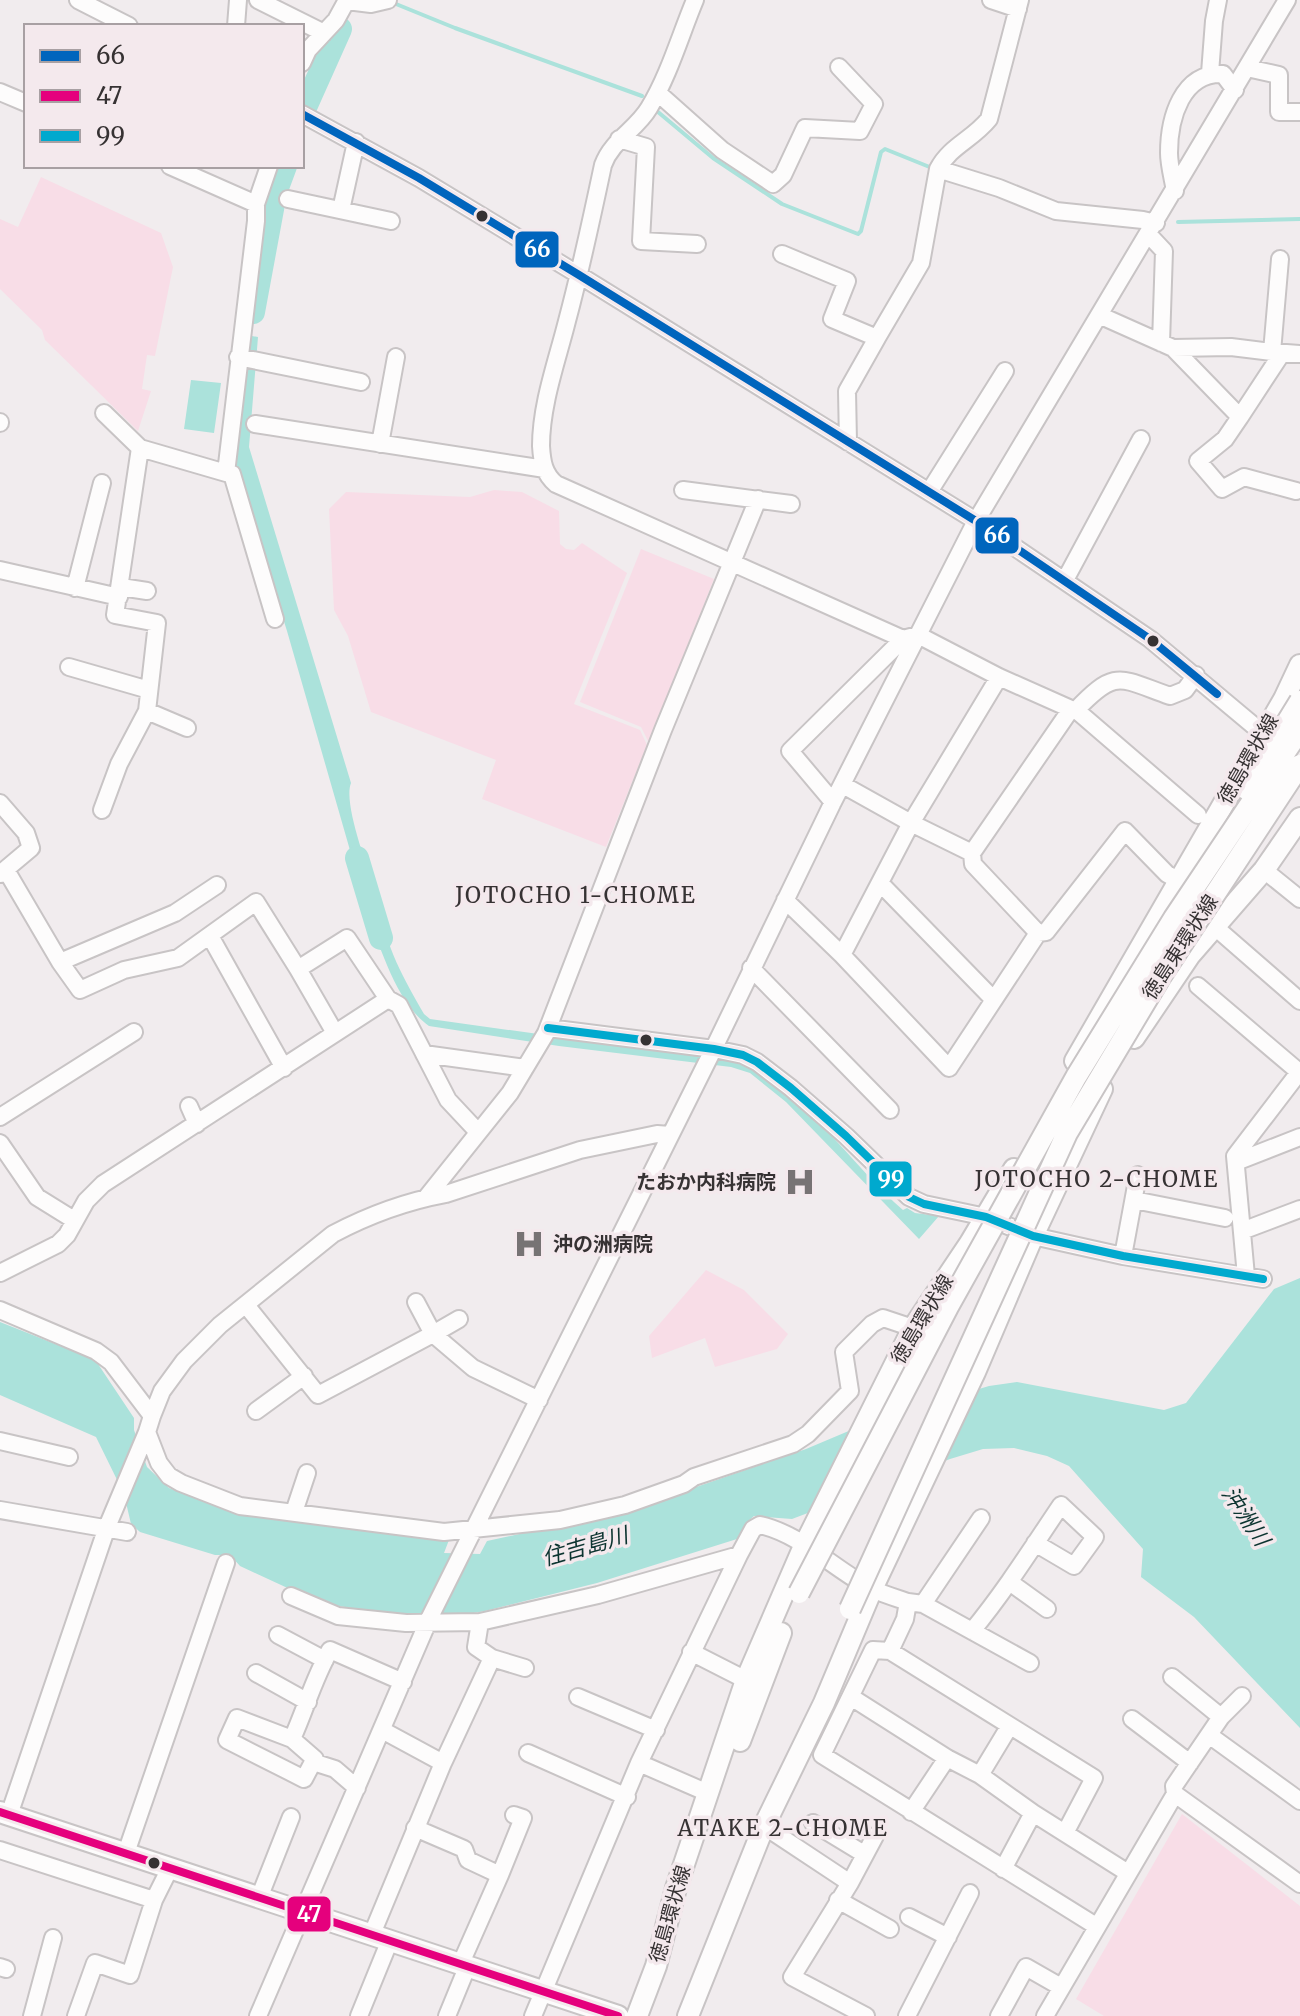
<svg xmlns="http://www.w3.org/2000/svg" width="1300" height="2016" font-family="Merriweather,'Noto Sans JP',serif">
<rect width="100%" height="100%" fill="#f1ecee"/>
<!-- green -->
<path fill="#f8dde7" d="M41 177 161 233 173 267 155 356 147 355 142 389 151 391 138 431 45 340 42 330 0 289V219L18 227Z
M494 490 522 492 559 511 560 544 566 549 574 550 582 543 627 573 574 704 640 730 647 745 606 847 482 799 496 760 371 712 348 636 334 610 329 509 346 492 470 497Z
M641 549 714 579 649 743 641 727 580 702Z
M706 1270 744 1290 788 1334 777 1349 715 1367 705 1338 652 1358 649 1336Z
M1182 1814 1300 1906V2016H1104L1076 1999Z"/>
<!-- water -->
<path fill="#abe2db" d="M246 335 258 337 249 447 351 783C343 803 367 864 373 887L362 892 287 631 242 489 235 460Z
M191 380 221 383 214 433 184 429Z
M380 906C385 946 404 979 424 1014L430 1019 739 1062C802 1088 852 1166 903 1210L907 1208 915 1213 939 1216 919 1239 786 1102 750 1073 731 1067 559 1046 429 1026C396 1003 380 946 366 909Z
M1300 1278V1728L1194 1617 1141 1577 1143 1549 1069 1466 1047 1456 1014 1448 983 1449 950 1459 792 1519 754 1516 746 1523 737 1539 597 1583 485 1611 451 1617 395 1615 320 1603 240 1566 230 1555H215L140 1532 131 1524 124 1494 96 1437 0 1395V1322L88 1357 98 1364 134 1418V1430L147 1467 169 1488 225 1510 446 1537 449 1540 444 1553 480 1554 487 1541 630 1510 806 1449 870 1422 989 1386 1017 1382 1164 1410 1186 1403 1274 1289Z"/>
<!-- pier -->
<path fill="#f1ecee" d="M939 1397 901 1481 845 1502 880 1415Z"/>
<g fill="none" stroke-linecap="round" stroke-linejoin="round">
<!-- stream -->
<path stroke="#abe2db" stroke-width="4" d="M396 4 455 28 642 96
M658 112 713 158 782 204 858 234 861 231 881 152 885 149 932 168
M1178 222 1300 219"/>
<!-- river -->
<path stroke="#abe2db" stroke-width="24" d="M302 114 340 29
M253 312 275 193 285 166
M357 858 381 938"/>
<!-- minor casing -->
<g stroke="#c8c4c5" stroke-width="20">
<path id="minor" d="M78 0 129 26
M258 0 324 33
M695 0C680 36 669 75 649 108 636 130 612 140 603 165 592 217 581 269 567 321 557 361 541 404 541 446 542 462 544 474 556 484L903 639 918 635 999 677 1071 709 1076 710C1116 668 1119 678 1170 696L1185 690 1196 675
M991 0 1018 9
M347 1 371 4 388 0
M236 26 238 0
M302 63 308 50 336 20 347 0
M1247 68 1279 75V112H1300
M1210 73 1214 21 1218 0
M0 92 26 103
M658 93 722 150 773 184 783 175 805 128 860 131 874 104 839 67
M302 114 419 178 579 275 976 521 1150 639 1272 741
M619 139 646 147 641 241 697 244
M170 166 256 204 269 166
M938 169 999 188 1056 211 1143 220 1156 223
M1175 191C1173 179 1169 165 1169 153 1169 118 1182 72 1223 74L1235 90
M288 199 391 221
M341 210 356 142
M1149 235 1164 251 1161 343
M782 254 847 281 832 319 877 338 847 391 848 442
M1099 315 1173 348 1240 417 1225 439 1198 461 1222 489 1244 477 1296 491
M877 338 921 263 938 169C950 146 972 140 989 119L1020 0
M1173 348 1231 347 1272 352 1280 259
M1273 352 1300 354
M238 357 361 382
M104 413 140 448 226 473 256 221V204
M1240 417 1282 353
M0 422V423
M255 424 545 469
M380 444 396 357
M226 473 232 474 275 619
M683 490 791 504
M929 492 1005 371
M0 570 119 597
M1065 580 1141 439
M121 587 147 591
M75 588 102 483
M69 667 149 690
M1076 710 1198 815
M147 711 187 728
M833 802 790 751 903 639
M0 803 26 833 31 848 0 874
M102 810 119 764 147 711 157 623 115 615 140 448
M972 853 1071 709
M6 870 60 962 80 990 124 970 178 958 256 902 298 969 347 938 388 999 399 1005 448 1100 478 1132
M1264 870 1300 899
M880 883 994 1000
M785 900 842 955 949 1068 1038 933 973 864 972 853 911 823 843 785
M1215 927 1300 1001
M1038 933 1046 932 1125 831 1167 874 1178 880
M210 936 284 1068
M842 955 911 823 999 677
M60 962 175 913 217 885
M751 968 890 1110
M298 969 335 1033
M1198 986 1299 1072
M548 1028 714 1049 743 1055 757 1062 791 1088 846 1136 909 1197 924 1204 986 1217 1033 1236 1123 1256 1263 1279
M424 1054 525 1068
M189 1106 197 1124
M0 1117 134 1032
M0 1143 37 1197 74 1220
M1236 1162 1300 1137
M426 1198 510 1093 546 1033 663 730 758 499
M1134 1200 1225 1218
M1242 1231 1300 1209
M1123 1256 1138 1175
M0 1273 58 1244 67 1235 86 1201 103 1184 388 999
M1246 1276 1235 1156 1300 1071
M416 1302 433 1334 459 1319
M246 1305 318 1395 433 1334 473 1368 539 1400
M0 1310 96 1351 111 1362 152 1416 147 1432 159 1463 169 1476 181 1483 240 1506 444 1532 560 1520 625 1505 684 1484 694 1477 793 1444 808 1434 850 1391 844 1352 872 1324 883 1318 913 1328
M256 1411 304 1376
M152 1416 162 1391 184 1361 220 1325 333 1234C367 1216 408 1201 446 1194L580 1150 657 1134 670 1135
M0 1441 69 1457
M0 1510 127 1532
M294 1512 307 1473
M1011 1583 1047 1609
M291 1596 338 1616 406 1623 480 1622 598 1595 739 1555 753 1529 760 1525C801 1534 835 1570 872 1589 883 1594 896 1598 908 1602L905 1619 890 1651
M908 1602 923 1604 1030 1663
M923 1604 981 1518
M972 1631C1005 1591 1032 1548 1061 1505L1095 1537 1074 1566 1035 1543
M278 1635 325 1660
M691 1652 746 1680
M492 1658 525 1668
M256 1673 308 1702
M1172 1677 1221 1717 1174 1786 1175 1794
M578 1697 656 1730
M851 1697 947 1758 980 1775 1033 1813 1128 1873
M1221 1717 1242 1696
M1132 1719 1190 1763
M382 1730 443 1763
M1209 1735 1300 1801
M292 1739 237 1718 227 1740 304 1779 313 1762 335 1769 357 1788
M528 1753 627 1797
M313 1762 315 1759 292 1739C306 1708 313 1680 330 1650L403 1682
M639 1763 708 1793
M980 1775 1009 1727
M911 1812 947 1758
M9 1815 107 1527 147 1432
M813 1823 864 1854
M764 1826 850 1883
M415 1828 464 1849 468 1860 500 1875 461 1963
M1065 1833 1094 1778 890 1651 873 1650 822 1755 1096 1926
M0 1850 154 1900
M126 1853 226 1563
M1003 1869 1033 1813
M500 1875 523 1818 514 1815
M259 1898 291 1817
M838 1900 890 1929
M909 1917 948 1937
M372 1934 443 1763 492 1658 476 1647 480 1622
M0 1967 6 1969
M32 2016 53 1938
M76 2016 95 1963 130 1975 154 1900 170 1868
M258 2016 430 1617 711 1054 833 802 976 521 1287 0
M359 2016 390 1940
M447 2016 468 1965
M533 2016 639 1763 739 1555
M866 2016 792 1977 850 1883 875 1836
M907 2016 970 1893
M999 2016 1026 1967 1061 1987
M1045 2016 1175 1794 1300 1884"/>
</g>
<!-- major casing -->
<g stroke="#c8c4c5" stroke-width="24">
<path id="major" d="M1134 1038 1190 955 1264 870 1300 818
M1075 1061 1284 699 1300 665
M740 1741 781 1633
M0 1812 618 2016
M637 2016 656 1966 676 1888 746 1680 804 1546 913 1328 970 1243 1014 1169
M688 2016 764 1826 824 1703 872 1589 975 1372 1033 1236 1102 1089"/>
</g>
<!-- minor -->
<use href="#minor" stroke="#fdfcfc" stroke-width="16"/>
<!-- major -->
<use href="#major" stroke="#fdfcfc" stroke-width="20"/>
<!-- major-bridge casing -->
<g stroke="#c8c4c5" stroke-width="24" stroke-linecap="butt">
<path id="major-bridge" d="M1246 789 1300 701
M799 1593 948 1307 1076 1077 1174 918 1300 730
M850 1609 1067 1133 1159 979 1300 765"/>
</g>
<!-- major-bridge -->
<use href="#major-bridge" stroke="#fdfcfc" stroke-width="20"/>
<!-- bus-1 casing -->
<g stroke="#f4e9ed" stroke-width="14">
<path id="bus-1" d="M302 114 419 178 579 275 976 521 1150 639 1217 694"/>
</g>
<!-- bus-2 casing -->
<g stroke="#f4e9ed" stroke-width="14">
<path id="bus-2" d="M0 1812 618 2016"/>
</g>
<!-- bus-3 casing -->
<g stroke="#f4e9ed" stroke-width="14">
<path id="bus-3" d="M548 1028 714 1049 743 1055 757 1062 791 1088 846 1136 909 1197 924 1204 986 1217 1033 1236 1123 1256 1263 1279"/>
</g>
<!-- bus-1 -->
<use href="#bus-1" stroke="#0065bd" stroke-width="8"/>
<!-- bus-2 -->
<use href="#bus-2" stroke="#e5007d" stroke-width="8"/>
<!-- bus-3 -->
<use href="#bus-3" stroke="#00a9ce" stroke-width="8"/>
</g>
<!-- icons -->
<defs>
<g id="hospital-bare" transform="scale(2.4)"><path d="M-5-5h3v3.5h4V-5h3V5h-3V1.5h-4V5h-3Z" fill="#777374" stroke="#f4e9ed" stroke-width="2.5" paint-order="stroke"/></g>
</defs>
<g fill-rule="evenodd">
<use href="#hospital-bare" x="800" y="1182"/>
<use href="#hospital-bare" x="529" y="1244"/>
</g>
<!-- markers -->
<g fill="#363233" stroke="#f4e9ed" stroke-width="3">
<circle cx="482" cy="216" r="7"/>
<circle cx="1153" cy="641" r="7"/>
<circle cx="646" cy="1040" r="7"/>
<circle cx="154" cy="1863" r="7"/>
</g>
<g text-anchor="middle" stroke-width="7" stroke-linejoin="round" paint-order="stroke">
<!-- street labels -->
<g font-size="20" fill="#363233" stroke="#f4e9ed">
<text transform="translate(1248 759) rotate(-60)" y="7">徳島環状線</text>
<text transform="translate(1180 947) rotate(-57)" y="7">徳島東環状線</text>
<text transform="translate(922 1319) rotate(-59)" y="7">徳島環状線</text>
<text transform="translate(670 1914) rotate(-74)" y="7">徳島環状線</text>
</g>
<!-- poi labels -->
<g font-size="20" font-weight="bold" fill="#363233" stroke="#f4e9ed" text-anchor="end">
<text x="776" y="1189">たおか内科病院</text>
<text x="553" y="1251" text-anchor="start">沖の洲病院</text>
</g>
<!-- neighbourhood labels -->
<g font-size="22" letter-spacing="2" fill="#363233" stroke="#f4e9ed">
<text x="576" y="903">JOTOCHO 1-CHOME</text>
<text x="1097" y="1187">JOTOCHO 2-CHOME</text>
<text x="783" y="1836">ATAKE 2-CHOME</text>
</g>
<!-- water labels -->
<g font-size="22" font-style="italic" fill="#0c3430" stroke="#f4e9ed">
<text transform="translate(1246 1516) rotate(56)" y="8">沖洲川</text>
<text transform="translate(585 1546) rotate(-16)" y="8">住吉島川</text>
</g>
</g>
<g stroke="#f4e9ed" stroke-width="3">
<rect x="514" y="230" width="46" height="39" rx="8" fill="#0065bd"/>
<rect x="974" y="516" width="46" height="39" rx="8" fill="#0065bd"/>
<rect x="868" y="1160" width="45" height="38" rx="8" fill="#00a9ce"/>
<rect x="286" y="1895" width="46" height="38" rx="8" fill="#e5007d"/>
</g>
<g font-size="22" text-anchor="middle" font-weight="bold" fill="#fff">
<text x="537" y="257">66</text>
<text x="997" y="543">66</text>
<text x="891" y="1187">99</text>
<text x="309" y="1922">47</text>
</g>
<!-- legend -->
<rect x="24" y="24" width="280" height="144" fill="#f4e9ed" stroke="#a8a0a3" stroke-width="2"/>
<rect x="40" y="50" width="40" height="12" fill="#0065bd" stroke="#a8a0a3" stroke-width="2"/>
<text x="96" y="64" font-size="24" fill="#363233">66</text>
<rect x="40" y="90" width="40" height="12" fill="#e5007d" stroke="#a8a0a3" stroke-width="2"/>
<text x="96" y="104" font-size="24" fill="#363233">47</text>
<rect x="40" y="130" width="40" height="12" fill="#00a9ce" stroke="#a8a0a3" stroke-width="2"/>
<text x="96" y="144" font-size="24" fill="#363233">99</text>
</svg>
